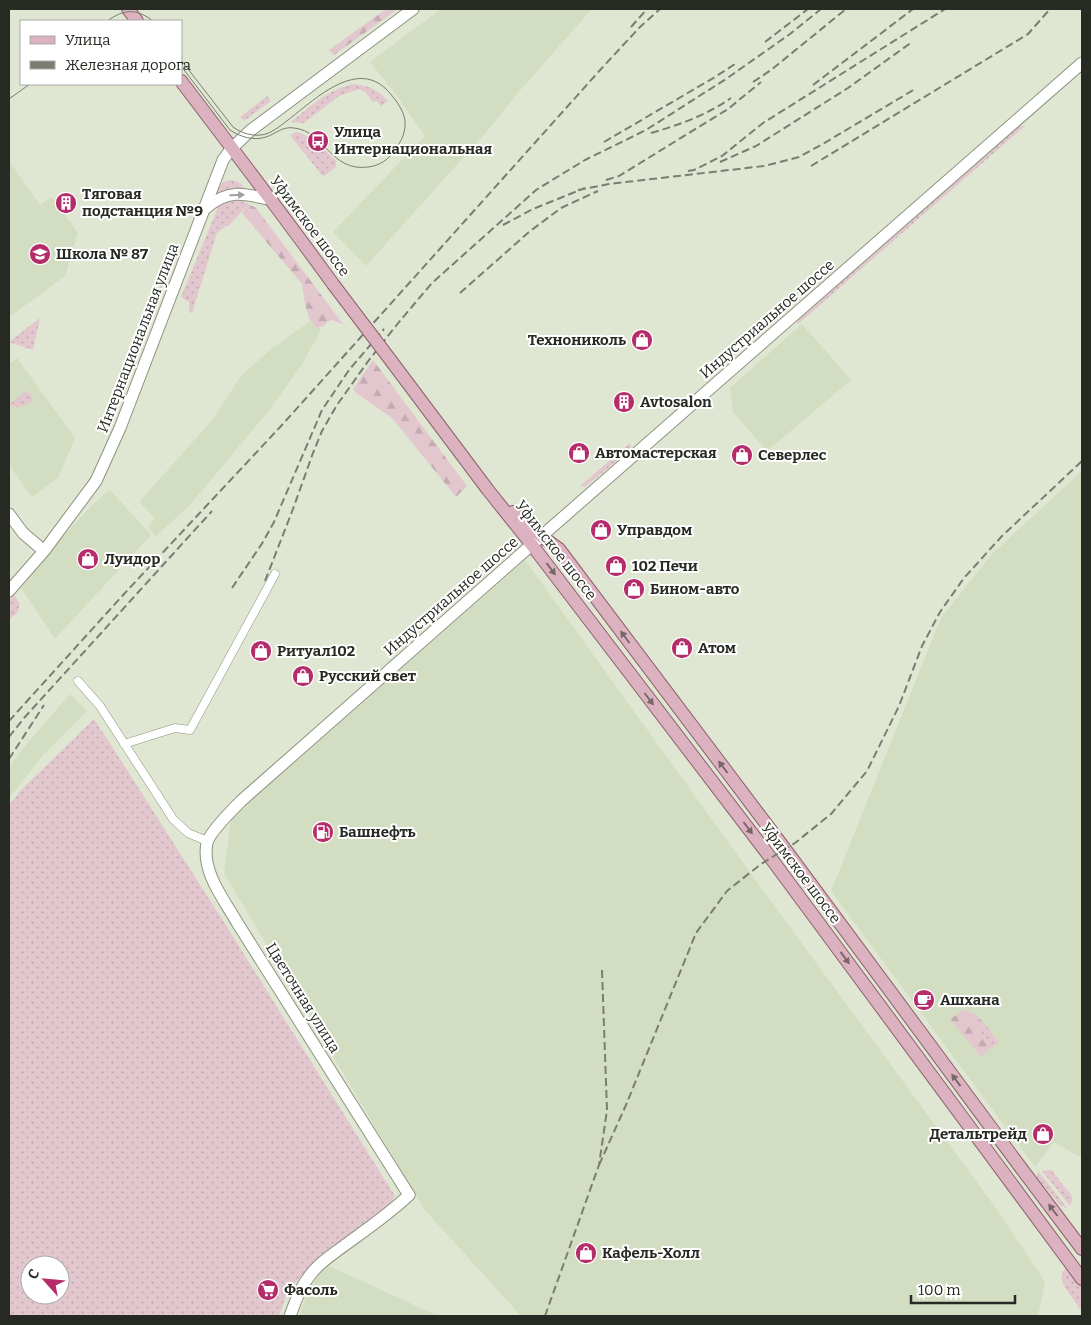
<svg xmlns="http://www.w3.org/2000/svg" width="1091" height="1325" font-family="Bitter,serif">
<defs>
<pattern id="grass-dots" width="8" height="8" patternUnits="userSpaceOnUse" patternTransform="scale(1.25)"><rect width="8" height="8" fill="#e3c7cf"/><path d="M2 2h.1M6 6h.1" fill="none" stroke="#c3abb1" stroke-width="1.8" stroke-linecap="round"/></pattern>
<pattern id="forest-firs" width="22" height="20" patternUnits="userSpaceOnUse" patternTransform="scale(1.25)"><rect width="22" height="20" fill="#e3c7cf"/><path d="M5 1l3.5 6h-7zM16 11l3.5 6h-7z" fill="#c3abb1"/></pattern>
</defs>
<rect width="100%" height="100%" fill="#dfe7d2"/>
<!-- built -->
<path fill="#d3ddc1" d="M441 9H592L516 95 489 129 366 266 333 232 425 136 394 92 370 62Z
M9 161 40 205 52 197 78 233 65 276 9 317Z
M312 320 321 330 301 366 267 413 189 506 156 536 148 526 155 518 139 502 214 418 240 377 272 348Z
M802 324 851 380 767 451 733 412 730 388Z
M17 358 75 438 58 478 32 497 9 465V364Z
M1082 471V1158L1054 1142 1035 1167 831 891 941 618 992 554Z
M110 490 151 535 55 639 21 588 59 541 93 504Z
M525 560 754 878 998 1211 1045 1282 1038 1316H521L424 1209 224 873 231 819Z
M70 694 87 711 44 754 9 798V767L24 747Z
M325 1264 438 1316H299L307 1295Z"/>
<!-- grass -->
<path fill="url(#grass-dots)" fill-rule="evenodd" d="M354 84C369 86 377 89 388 101L381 106 377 101 373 102 365 92 359 89 339 96 304 123 291 122C311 106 328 89 354 84Z
M267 96 271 101 244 121 240 117Z
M1020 126H1025L798 324 796 321Z
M296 132C312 135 325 150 336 161V167L324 176 321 174 290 135Z
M229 180C238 180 241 183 246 190L216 195C219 187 221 182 229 180Z
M230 201H241L249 204 231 223 229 226H226L217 233 192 313 189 311V302L181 297 219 205Z
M172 255 174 257 123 387 120 386Z
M40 318 33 350 9 342Z
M27 390 34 400C27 405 17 410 9 405Z
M630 443 631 447 630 450 585 487 580 486Z
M14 594 20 605 17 613 9 620V601Z
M94 719 113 748 227 927 395 1196 388 1208 348 1235 313 1264 288 1290 279 1316H9V805L23 788ZM30 1265H60V1295H30Z
M985 1024 999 1043 991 1048 978 1030Z
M1049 1170 1052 1171 1072 1196V1201L1070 1206 1042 1171Z
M1039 1172 1067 1208 1060 1206 1037 1177V1173Z
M1066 1266 1082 1288V1312L1064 1286 1061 1277Z"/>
<!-- forest -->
<path fill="url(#forest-firs)" d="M386 9H398L334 55 329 50Z
M249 204 256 208 343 324 339 323 332 320 328 321 324 326 316 328 309 318 305 304 302 284 242 213Z
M373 360 467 486 456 497 392 418 356 393 353 389Z
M964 1010 975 1014 985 1024 978 1031 991 1048 981 1057 950 1019Z"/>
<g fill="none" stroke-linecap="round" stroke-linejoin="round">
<!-- street casing -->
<g stroke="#8c9380" stroke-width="9">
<path id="street" d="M78 681 100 706 173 819 188 833 207 841
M124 744 175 728 190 730 275 574"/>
</g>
<!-- secondary casing -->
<g stroke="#8c9380" stroke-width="13">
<path id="secondary" d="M206 208C229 188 245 194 272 200
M9 514 23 533 44 551
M9 591 44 551 96 481 120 428 223 160 231 149 251 130 413 9
M290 1316C295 1303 299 1289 308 1278 317 1264 332 1255 345 1245 367 1229 389 1214 409 1195L238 924C225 901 201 872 207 843 209 833 233 809 241 801L520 555 1082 63"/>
</g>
<!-- primary casing -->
<g stroke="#8d616d" stroke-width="14">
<path id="primary" d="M128 9 137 21
M181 81C232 148 283 215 333 284
M392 362 488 490 532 545 770 857 1082 1279
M513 512 541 536 559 549 785 849 1021 1168 1082 1249"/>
</g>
<!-- street -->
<use href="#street" stroke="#fff" stroke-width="8"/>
<!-- secondary -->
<use href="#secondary" stroke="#fff" stroke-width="11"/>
<!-- primary -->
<use href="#primary" stroke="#dcb2c0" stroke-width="12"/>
<!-- tram -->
<path stroke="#797e71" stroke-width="1" d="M107 21C124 9 136 8 153 21
M181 60 233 127C241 133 251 136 261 135 271 134 280 126 288 120 313 101 355 59 386 89 394 97 404 110 405 121 406 135 399 145 391 155 385 162 377 166 368 167 330 172 325 131 294 128 282 126 276 134 266 137 254 141 240 137 230 130L181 66
M9 99 30 84"/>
<!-- rail -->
<path stroke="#797e71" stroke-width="2" stroke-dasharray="8 4" stroke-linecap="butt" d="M631 27 647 9
M765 42 808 9
M753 82 771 70 846 9
M813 85 913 9
M651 133C679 125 707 115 731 98
M604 142 715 77 735 64
M720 162 756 146 848 88 912 42
M811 166 1028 34 1050 9
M688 171 694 170 722 156 763 123 945 9
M606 180 619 176 728 109 761 82
M578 190 609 184 764 166 799 157 821 145 915 89
M503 225 533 209 585 188
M460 293 529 232 561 208 598 191
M265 581 293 509 313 453 322 431 337 405 369 360 399 322 432 283 536 190 585 160 646 130 726 79 790 34 821 9
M232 588 263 542 274 522 322 410 349 370 384 329
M9 721 124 594 282 425 601 69 639 28 660 9
M9 737 24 718 212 511
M9 759 44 705
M599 1165 626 1105 696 933 727 891 761 864 795 843 831 814 867 771 899 706 922 646 940 612 964 578 1002 536 1082 461
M545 1316 599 1165 607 1110 602 970"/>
<!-- primary-bridge casing -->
<g stroke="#8d616d" stroke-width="14" stroke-linecap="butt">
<path id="primary-bridge" d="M333 284 392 362"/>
</g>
<!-- primary-bridge -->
<use href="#primary-bridge" stroke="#dcb2c0" stroke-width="12"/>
</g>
<!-- one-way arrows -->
<defs><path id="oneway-solid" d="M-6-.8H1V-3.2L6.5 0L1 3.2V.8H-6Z" transform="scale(1.25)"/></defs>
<use fill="#9e9f9c" href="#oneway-solid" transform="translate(237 195) rotate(-2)"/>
<g fill="#786769">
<use href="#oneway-solid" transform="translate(551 569) rotate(53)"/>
<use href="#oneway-solid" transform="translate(625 637) rotate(-127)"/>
<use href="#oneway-solid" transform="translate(649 699) rotate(53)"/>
<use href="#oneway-solid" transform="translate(723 767) rotate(-127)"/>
<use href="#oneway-solid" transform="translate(748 828) rotate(53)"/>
<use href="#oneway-solid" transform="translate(845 958) rotate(54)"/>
<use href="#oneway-solid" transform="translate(956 1080) rotate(-126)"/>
<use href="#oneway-solid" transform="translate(1053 1210) rotate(-127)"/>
</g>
<!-- icons -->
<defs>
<g id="bus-disc" transform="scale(1.125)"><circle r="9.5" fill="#b52c6a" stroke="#fff"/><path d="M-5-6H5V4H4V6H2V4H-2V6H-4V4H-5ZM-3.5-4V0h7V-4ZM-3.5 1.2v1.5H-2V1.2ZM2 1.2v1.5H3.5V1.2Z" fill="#fff"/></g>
<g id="building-disc" transform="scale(1.125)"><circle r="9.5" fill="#b52c6a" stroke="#fff"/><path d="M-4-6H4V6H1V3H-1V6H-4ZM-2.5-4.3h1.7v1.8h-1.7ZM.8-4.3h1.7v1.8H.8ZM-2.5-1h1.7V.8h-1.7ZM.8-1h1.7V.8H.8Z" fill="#fff"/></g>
<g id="school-disc" transform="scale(1.125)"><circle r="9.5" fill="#b52c6a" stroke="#fff"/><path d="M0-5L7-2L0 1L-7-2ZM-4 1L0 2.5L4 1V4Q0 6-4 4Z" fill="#fff"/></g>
<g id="shop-disc" transform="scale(1.125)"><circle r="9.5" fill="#b52c6a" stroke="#fff"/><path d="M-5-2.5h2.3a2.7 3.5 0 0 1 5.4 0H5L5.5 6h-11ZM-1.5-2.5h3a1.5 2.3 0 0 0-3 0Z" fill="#fff"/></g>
<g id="fuel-disc" transform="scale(1.125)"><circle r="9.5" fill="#b52c6a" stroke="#fff"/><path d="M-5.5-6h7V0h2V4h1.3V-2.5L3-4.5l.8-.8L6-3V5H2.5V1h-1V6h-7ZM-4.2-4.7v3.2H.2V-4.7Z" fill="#fff"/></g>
<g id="cafe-disc" transform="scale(1.125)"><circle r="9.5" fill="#b52c6a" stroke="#fff"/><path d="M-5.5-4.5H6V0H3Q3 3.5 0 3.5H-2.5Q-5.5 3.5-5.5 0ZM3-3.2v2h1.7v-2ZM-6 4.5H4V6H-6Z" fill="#fff"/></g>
<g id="supermarket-disc" transform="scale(1.125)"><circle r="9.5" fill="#b52c6a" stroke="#fff"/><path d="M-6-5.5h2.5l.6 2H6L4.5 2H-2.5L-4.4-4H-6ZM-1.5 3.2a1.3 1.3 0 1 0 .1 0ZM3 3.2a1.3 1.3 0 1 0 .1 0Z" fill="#fff"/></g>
</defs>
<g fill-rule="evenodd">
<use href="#bus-disc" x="318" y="141"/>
<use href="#building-disc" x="66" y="203"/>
<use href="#school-disc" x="40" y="254"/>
<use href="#shop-disc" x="642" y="340"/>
<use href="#building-disc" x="624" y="402"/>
<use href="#shop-disc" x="579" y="453"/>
<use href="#shop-disc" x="742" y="455"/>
<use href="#shop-disc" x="601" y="530"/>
<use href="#shop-disc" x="88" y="559"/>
<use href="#shop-disc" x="616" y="566"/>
<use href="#shop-disc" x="634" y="589"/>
<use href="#shop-disc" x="682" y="648"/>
<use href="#shop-disc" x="261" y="651"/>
<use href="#shop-disc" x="303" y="676"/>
<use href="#fuel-disc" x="323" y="832"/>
<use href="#cafe-disc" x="924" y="1000"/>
<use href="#shop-disc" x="1043" y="1134"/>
<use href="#shop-disc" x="586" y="1253"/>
<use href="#supermarket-disc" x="268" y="1290"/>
</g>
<g text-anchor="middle" stroke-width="4" stroke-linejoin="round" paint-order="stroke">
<!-- poi labels -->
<g font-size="15" font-weight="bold" fill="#272a22" stroke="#fff" text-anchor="start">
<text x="334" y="137">Улица<tspan x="334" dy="17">Интернациональная</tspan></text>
<text x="82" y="199">Тяговая<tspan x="82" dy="17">подстанция №9</tspan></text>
<text x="56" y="259">Школа № 87</text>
<text x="626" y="345" text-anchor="end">Технониколь</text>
<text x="640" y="407">Avtosalon</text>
<text x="595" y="458">Автомастерская</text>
<text x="758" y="460">Северлес</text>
<text x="617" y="535">Управдом</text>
<text x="104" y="564">Луидор</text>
<text x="632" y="571">102 Печи</text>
<text x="650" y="594">Бином-авто</text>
<text x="698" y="653">Атом</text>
<text x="277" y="656">Ритуал102</text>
<text x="319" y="681">Русский свет</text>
<text x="339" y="837">Башнефть</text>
<text x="940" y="1005">Ашхана</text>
<text x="1027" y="1139" text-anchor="end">Детальтрейд</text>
<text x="602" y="1258">Кафель-Холл</text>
<text x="284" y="1295">Фасоль</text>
</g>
<!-- street labels -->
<g font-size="15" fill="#272a22" stroke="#fff">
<text transform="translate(310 226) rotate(53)" y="5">Уфимское шоссе</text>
<text transform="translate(767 319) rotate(-41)" y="5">Индустриальное шоссе</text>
<text transform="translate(138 338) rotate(-69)" y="5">Интернациональная улица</text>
<text transform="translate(556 550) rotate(52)" y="5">Уфимское шоссе</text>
<text transform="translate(451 596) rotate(-41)" y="5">Индустриальное шоссе</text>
<text transform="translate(801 873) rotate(53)" y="5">Уфимское шоссе</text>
<text transform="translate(303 998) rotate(58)" y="5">Цветочная улица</text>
</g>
</g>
<!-- border -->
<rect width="1091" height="1325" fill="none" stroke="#272a22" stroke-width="20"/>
<!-- legend -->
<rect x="20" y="20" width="162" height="65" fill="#ffffff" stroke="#a9aaa7"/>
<rect x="30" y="36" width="25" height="8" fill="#dcb2c0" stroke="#a9aaa7"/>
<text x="65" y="45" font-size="15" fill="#272a22">Улица</text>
<rect x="30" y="61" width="25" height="8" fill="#797e71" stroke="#a9aaa7"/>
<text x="65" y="70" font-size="15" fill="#272a22">Железная дорога</text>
<!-- north arrow -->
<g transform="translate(45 1280) rotate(297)"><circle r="24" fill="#ffffff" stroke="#a9aaa7"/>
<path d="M0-4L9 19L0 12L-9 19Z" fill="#b52c6a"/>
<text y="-8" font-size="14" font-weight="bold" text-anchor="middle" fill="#272a22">С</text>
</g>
<!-- scale -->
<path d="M911 1295v8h104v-8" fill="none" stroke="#272a22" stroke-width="2.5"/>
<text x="918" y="1295" font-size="15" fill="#272a22" stroke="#ffffff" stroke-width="4" paint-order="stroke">100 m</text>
</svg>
